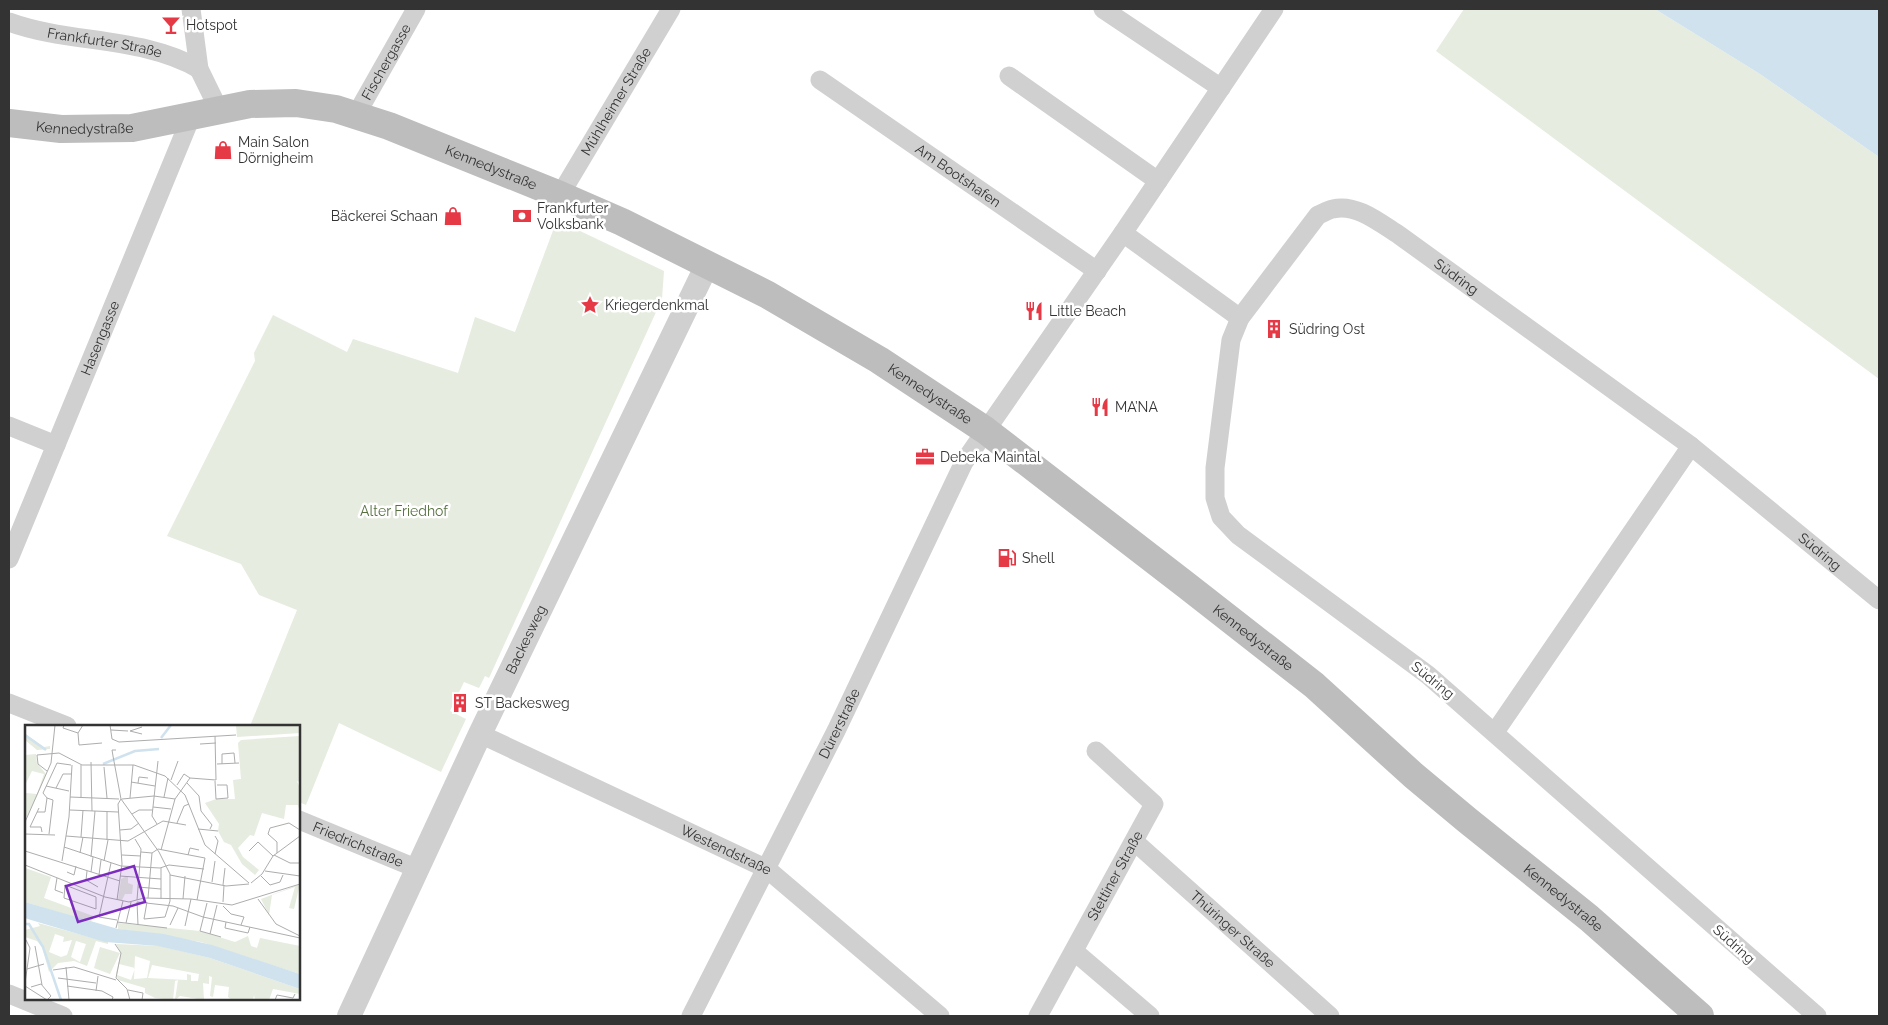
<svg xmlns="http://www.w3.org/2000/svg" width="1888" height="1025" font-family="Raleway,sans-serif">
<rect width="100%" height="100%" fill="#fff"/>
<!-- green -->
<path fill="#e6ecdf" d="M1464 9H1655L1760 74 1879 157V379L1436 51Z
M557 220 664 271 662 299 489 678 485 676 479 688 464 682 450 711 466 719 441 772 339 723 306 805 299 802V726H250L297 610 259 595 241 564 167 536 255 361 254 353 273 315 347 352 353 339 458 373 475 317 515 332Z"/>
<!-- water -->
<path fill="#cfe2ee" d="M1655 9H1879V157L1760 74Z"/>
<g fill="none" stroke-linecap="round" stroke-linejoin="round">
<!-- minor -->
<g stroke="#d0d0d0" stroke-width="19">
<path d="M191 9 199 69 219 110"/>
<path d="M1103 9 1221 88"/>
<path id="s1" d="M9 22C69 44 143 36 199 69"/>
<path d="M1009 76 1158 181"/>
<path id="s2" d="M820 80 1097 271"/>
<path id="s3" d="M356 115 416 9"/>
<path id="s4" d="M560 195 671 9"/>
<path d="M1123 233 1240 318"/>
<path d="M9 426 56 445"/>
<path id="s5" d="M9 559 191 117"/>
<path d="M9 703 67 726"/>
<path d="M1495 732 1691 446"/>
<path id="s6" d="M480 734 767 869 940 1016"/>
<path id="s7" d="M299 820 418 869"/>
<path id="s8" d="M1135 842 1330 1016"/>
<path d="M1075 952 1150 1016"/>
<path d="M9 994 63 1016"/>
<path id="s9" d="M691 1016 836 731 964 462 1123 233 1274 9"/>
<path id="s10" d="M1038 1016 1154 804 1096 751"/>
<path id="s11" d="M1817 1016 1428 675 1238 535 1221 517 1215 498V468L1231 340 1240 318 1318 215C1323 213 1328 210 1333 209 1356 203 1380 223 1399 235L1691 446 1879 600"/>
</g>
<!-- tertiary -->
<path stroke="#d0d0d0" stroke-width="24" id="s12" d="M349 1016 480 734 707 265"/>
<!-- secondary -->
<path stroke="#bdbdbd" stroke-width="28" id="s13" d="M9 123 61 129 132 128 250 104 296 103 336 109 389 126 560 195 622 222 768 295 879 360 985 430 1186 585 1314 685 1413 775 1467 820 1589 918 1700 1016"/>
</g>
<!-- icons -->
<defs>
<g id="bar-bare" transform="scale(1.5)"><path d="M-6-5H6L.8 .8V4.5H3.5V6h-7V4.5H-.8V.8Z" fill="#e63946" stroke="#fff" stroke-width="2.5" paint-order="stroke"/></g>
<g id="shop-bare" transform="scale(1.5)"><path d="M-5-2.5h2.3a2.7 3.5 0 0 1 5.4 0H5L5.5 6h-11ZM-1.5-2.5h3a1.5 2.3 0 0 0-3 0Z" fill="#e63946" stroke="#fff" stroke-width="2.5" paint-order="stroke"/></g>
<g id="bank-bare" transform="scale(1.5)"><path d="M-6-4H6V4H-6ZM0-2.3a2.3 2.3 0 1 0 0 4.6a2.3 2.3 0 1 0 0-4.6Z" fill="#e63946" stroke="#fff" stroke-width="2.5" paint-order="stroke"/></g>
<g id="sight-bare" transform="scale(1.5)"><path d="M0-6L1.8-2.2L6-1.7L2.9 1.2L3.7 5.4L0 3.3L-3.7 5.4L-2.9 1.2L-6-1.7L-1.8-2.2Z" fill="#e63946" stroke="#fff" stroke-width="2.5" paint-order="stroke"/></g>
<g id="restaurant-bare" transform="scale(1.5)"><path d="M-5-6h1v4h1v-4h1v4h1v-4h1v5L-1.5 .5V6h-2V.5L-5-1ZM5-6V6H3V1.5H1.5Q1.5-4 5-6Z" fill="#e63946" stroke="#fff" stroke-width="2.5" paint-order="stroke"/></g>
<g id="building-bare" transform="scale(1.5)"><path d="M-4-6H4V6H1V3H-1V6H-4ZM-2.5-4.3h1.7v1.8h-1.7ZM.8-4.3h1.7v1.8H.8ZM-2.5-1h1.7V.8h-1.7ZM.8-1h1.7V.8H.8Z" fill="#e63946" stroke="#fff" stroke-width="2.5" paint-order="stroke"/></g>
<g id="office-bare" transform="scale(1.5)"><path d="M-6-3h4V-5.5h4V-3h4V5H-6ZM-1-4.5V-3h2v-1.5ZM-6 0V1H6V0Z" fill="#e63946" stroke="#fff" stroke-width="2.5" paint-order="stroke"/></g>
<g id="fuel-bare" transform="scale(1.5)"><path d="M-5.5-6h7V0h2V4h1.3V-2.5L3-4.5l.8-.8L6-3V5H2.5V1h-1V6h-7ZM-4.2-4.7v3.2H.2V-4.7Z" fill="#e63946" stroke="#fff" stroke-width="2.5" paint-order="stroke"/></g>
</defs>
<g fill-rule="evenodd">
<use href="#bar-bare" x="171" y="25"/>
<use href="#shop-bare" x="223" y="150"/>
<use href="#shop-bare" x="453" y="216"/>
<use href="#bank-bare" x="522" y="216"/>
<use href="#sight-bare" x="590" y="305"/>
<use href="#restaurant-bare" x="1034" y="311"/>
<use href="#building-bare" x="1274" y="329"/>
<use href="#restaurant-bare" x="1100" y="407"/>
<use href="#office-bare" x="925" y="457"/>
<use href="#fuel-bare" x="1007" y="558"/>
<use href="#building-bare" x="460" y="703"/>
</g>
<g text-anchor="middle" stroke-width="5" stroke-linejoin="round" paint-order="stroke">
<!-- poi labels -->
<g font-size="14" fill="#333" stroke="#fff" text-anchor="start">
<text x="186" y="30">Hotspot</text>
<text x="238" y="147">Main Salon<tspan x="238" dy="16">Dörnigheim</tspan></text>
<text x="537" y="213">Frankfurter<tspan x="537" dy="16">Volksbank</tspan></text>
<text x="438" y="221" text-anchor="end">Bäckerei Schaan</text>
<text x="605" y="310">Kriegerdenkmal</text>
<text x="1049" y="316">Little Beach</text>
<text x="1289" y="334">Südring Ost</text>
<text x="1115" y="412">MA’NA</text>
<text x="940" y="462">Debeka Maintal</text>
<text x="1022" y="563">Shell</text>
<text x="475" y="708">ST Backesweg</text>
</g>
<!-- street labels -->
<g font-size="14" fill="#333" stroke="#fff">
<text dy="5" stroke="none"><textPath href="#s1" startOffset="98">Frankfurter Straße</textPath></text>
<text dy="5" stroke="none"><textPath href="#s3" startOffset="61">Fischergasse</textPath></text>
<text dy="5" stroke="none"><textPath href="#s4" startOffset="109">Mühlheimer Straße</textPath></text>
<text dy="5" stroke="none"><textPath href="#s13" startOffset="76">Kennedystraße</textPath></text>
<text dy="5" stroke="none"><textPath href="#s13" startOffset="496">Kennedystraße</textPath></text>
<text dy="5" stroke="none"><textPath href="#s2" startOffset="168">Am Bootshafen</textPath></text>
<text dy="5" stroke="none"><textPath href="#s11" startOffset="1270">Südring</textPath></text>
<text dy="5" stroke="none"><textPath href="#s5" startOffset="239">Hasengasse</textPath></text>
<text dy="5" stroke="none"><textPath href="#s13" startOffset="991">Kennedystraße</textPath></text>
<text dy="5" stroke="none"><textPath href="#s11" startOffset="1726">Südring</textPath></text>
<text dy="5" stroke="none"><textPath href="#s13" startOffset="1396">Kennedystraße</textPath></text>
<text dy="5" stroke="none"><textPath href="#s12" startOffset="416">Backesweg</textPath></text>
<text transform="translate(1433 680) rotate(39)" y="5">Südring</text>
<text dy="5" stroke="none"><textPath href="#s9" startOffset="328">Dürerstraße</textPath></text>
<text dy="5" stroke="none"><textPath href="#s7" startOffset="64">Friedrichstraße</textPath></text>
<text dy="5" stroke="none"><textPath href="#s6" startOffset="272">Westendstraße</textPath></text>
<text dy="5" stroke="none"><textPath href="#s10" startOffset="160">Stettiner Straße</textPath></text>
<text dy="5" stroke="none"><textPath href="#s13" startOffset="1801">Kennedystraße</textPath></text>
<text dy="5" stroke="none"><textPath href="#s8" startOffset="131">Thüringer Straße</textPath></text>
<text transform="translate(1734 944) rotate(42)" y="5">Südring</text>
</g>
<!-- park labels -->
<g font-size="14" fill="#56703f" stroke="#fff">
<text x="404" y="516">Alter Friedhof</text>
</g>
</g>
<!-- overview -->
<g transform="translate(25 725)">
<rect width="275" height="275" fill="#fff"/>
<path d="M211 0H275V8L212 12ZM0 9 19 22 25 21V24L12 25 0 15ZM275 11V57L272 56 275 63V87L273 80H261L259 94 237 88 229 111 225 110 213 123 218 132 234 145 230 150 217 139 206 120 199 117 193 106 194 99 180 78 191 74H210L208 55 216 54 213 18 216 15ZM11 29 12 38 21 49 13 69 0 95 1 68 12 69 19 49 7 46 0 60V30ZM0 143 26 152 19 173 68 191 66 197 0 177ZM100 152H103V158L108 160 107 169H100L97 175H93L96 154ZM275 159 269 184 264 183 270 162 247 170 244 190 236 174ZM13 198 83 217V219L71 216 62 241 49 236 33 238 24 247 17 222 12 216 0 212V205L15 201ZM30 209 39 212 38 217 47 215 42 230 36 232 24 227ZM51 216 61 219 55 237 46 232ZM93 198 175 206 210 217 223 211 226 221 232 223 235 213 275 221V249L176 217 93 204ZM91 219 135 221 185 233 275 264V269L248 264 244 275H230L229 270 228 275H207L203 272 204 262 190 260 188 272 185 271 187 252 184 251V259L178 258 179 275 155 271 150 275 153 255 150 256 148 275 130 273 120 268V263L93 255 91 248 96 228ZM110 231 125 236 122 253 109 254ZM94 239 110 243 106 255 92 250ZM127 240 174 249 173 256H166V250L162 249V255L123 253ZM75 222 95 228 85 249 69 243Z" fill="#e6ecdf" fill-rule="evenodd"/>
<path d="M0 177 93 204 139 209 187 220 275 249V264L185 233 133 221 80 217 6 195 0 193Z" fill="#cfe2ee"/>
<path fill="none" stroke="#cfe2ee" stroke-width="2.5" d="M0 10 21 25M136 13 146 0M78 39 110 26 134 24M0 199H4L18 222 36 275"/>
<path fill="none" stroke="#adadad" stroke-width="1" d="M39 0 38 3 53 8M58 0 53 8 54 20 77 18M85 0 87 14 94 17 211 10M117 2 105 6 117 9M86 5 103 6M175 19 191 18M91 25H87L88 31 96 74 134 127 145 149V176L140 192M66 37 67 86M192 39 214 38M197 39V29L209 28 210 38M79 42 82 73M22 46 13 39 12 30 34 28 57 40H109L140 51 160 70 180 120 224 158M146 55 153 36M190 56 191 74 203 73 202 60H192M106 57 130 61M113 58 114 52 123 53M162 58 174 71 176 86 187 100 185 104M152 60 159 49 165 53 191 55 190 11M21 61 44 66M31 63 38 49H46M45 72 94 74M139 72 143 53M22 73 28 75 24 109M56 73V40M105 73 108 40M97 74 129 71 150 74M128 82 146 84M14 83 5 102H16L17 107M45 85 93 87M12 87H20L22 73 18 68 32 38 46 40M82 87V115M107 89 114 85H128M0 97 26 38 30 0M152 98 159 81 164 79M132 99 127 91 133 36M173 104 193 106M95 105 106 104 114 98M0 109 30 110M41 111 103 116 138 96 161 100M56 112 58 85M110 114 116 124 112 175M39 122 96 141 135 143 144 140 179 144M136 125 150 74 165 53M0 126 95 156M224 126 233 117 248 131M116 127 127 128 133 124 180 133 172 175M55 128 58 112M252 128V117L243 109 245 103 264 98 275 105M190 129 193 116 190 111M97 130 116 131M163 130 165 123 174 125M249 130 265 138H275M66 132 70 86M37 136 44 92 47 40M79 136 83 115M86 138 74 192 92 195M0 140 80 172 104 177 119 173 166 174 207 180 275 159M62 146 61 155 73 162M240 146 275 151M42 147 49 150 51 141M66 147 68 132M74 150 76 135M145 150 201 161 224 159M95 151 136 154M236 151 245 160 255 157 258 150M32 153 30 165 38 168M187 157 190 136M226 158 237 149 248 131 275 111M40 160 71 172V184L39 173ZM198 160 200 143M113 162 136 164M123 173 127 128M136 174V143M158 174 160 151M233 174 251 199 275 211M92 175 97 139 93 79 96 74M112 177 148 181 178 192 275 213M112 177 113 200M122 177 119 194 140 192M198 177 199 160M182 178 175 206 196 212M198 181 206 189 219 192 216 200M92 197 142 203M201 197 200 203 223 208 225 202M101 198 106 177M145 200 153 183M160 201 166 174M91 203 98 176M185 209 192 180M90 219 96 228 91 253 102 264 105 275M10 221 17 260M41 242 44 275M2 244 19 239M28 245 49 242 91 255M33 253 71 258M0 258 5 223 1 215M0 261 22 275 26 271 16 259 6 262M42 261 77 266 88 272 87 275M103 265 118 268 117 275M71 266 73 251M250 275 252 270 268 273 270 269"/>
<path fill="#7b2cbf" fill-opacity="0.15" stroke="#7b2cbf" stroke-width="2.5" d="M109 141 120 177 53 197 41 161Z"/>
<rect width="275" height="275" fill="none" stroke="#333" stroke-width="2.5"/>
</g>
<!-- border -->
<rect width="1888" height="1025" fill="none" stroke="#333333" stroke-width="20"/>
</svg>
